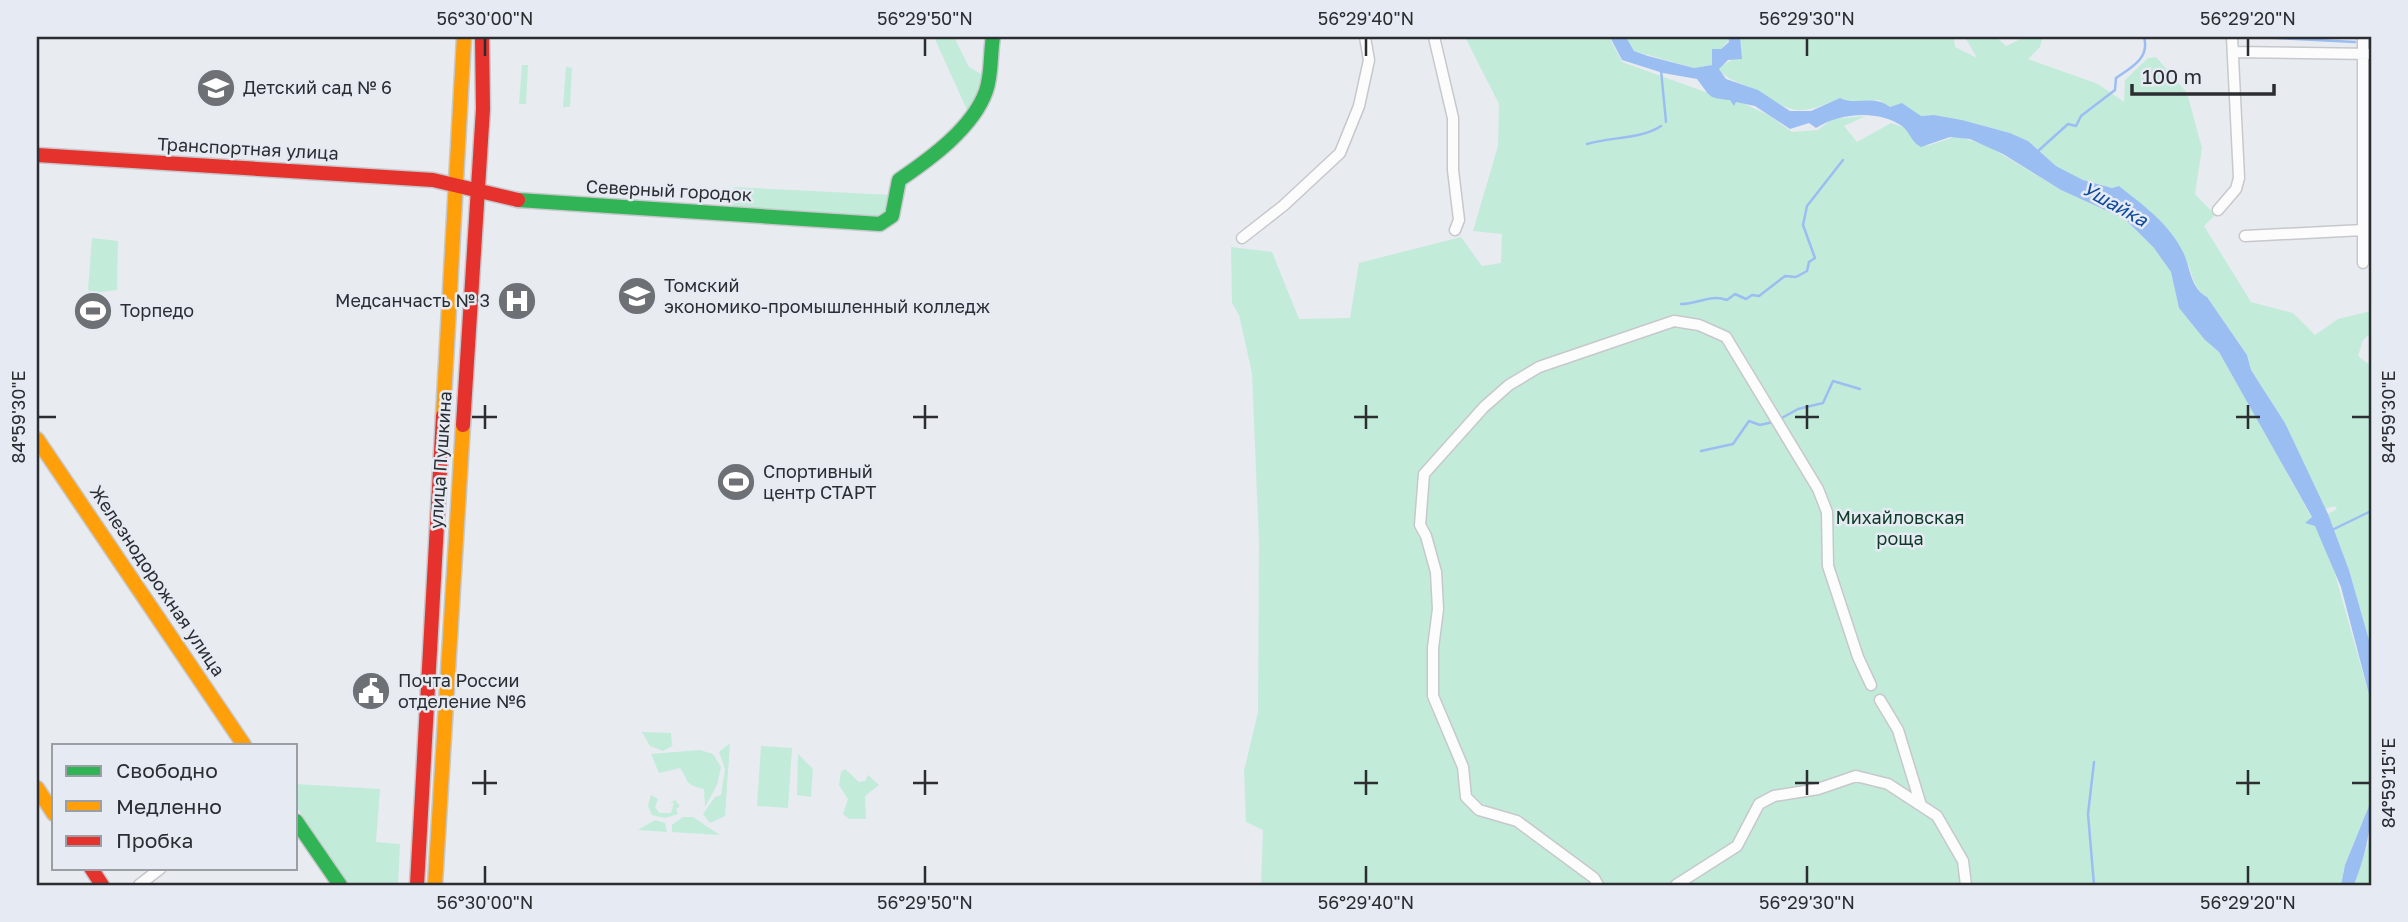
<svg xmlns="http://www.w3.org/2000/svg" width="2408" height="922" font-family="'Golos Text',sans-serif">
<rect width="100%" height="100%" fill="#e8ebf0"/>
<!-- green -->
<path fill="#c3ebda" d="M934 37H954L969 67 983 75 979 93 967 110Z
M1465 37H1609L1622 62 1722 98 1728 96 1768 115 1792 132 1818 130 1832 119 1866 116 1844 126 1857 142 1891 123 1903 127 1927 146 1957 136 1988 146 2061 190 2125 219 2154 248 2171 272 2179 308 2205 340 2219 352 2252 410 2312 518 2333 567 2371 702V801L2345 865 2341 885H1261L1263 830 1246 822 1244 771 1258 712 1259 543 1252 373 1239 315 1232 303 1231 247 1272 252 1299 319 1350 318 1359 263 1461 237 1482 266 1501 263 1502 234 1473 231 1498 146 1499 104Z
M1626 37H1728L1729 40 1721 49 1715 50 1712 65 1694 68 1634 51Z
M1740 37H1954L1955 47 1977 58 1965 37H1996L2006 46 2021 39H2042L2040 47 2028 59 2098 84 2124 102 2125 80 2148 58 2156 57 2187 93 2202 148 2195 194 2215 215 2204 226 2251 302 2293 313 2315 335 2338 319 2371 311V333L2363 340 2358 356 2371 366V647L2349 570 2328 514 2337 509 2335 506 2325 509 2285 423 2251 370 2247 355 2207 297C2190 287 2194 270 2183 256 2165 231 2142 206 2119 186L2112 188 2083 180 2056 166 2028 141 2010 133 1962 120 1934 115 1921 116 1890 107 1879 100 1848 102 1840 98C1801 115 1794 115 1760 92 1745 83 1729 83 1718 68L1735 58Z
M522 65H528L526 104H519Z
M566 67 572 68 570 107H563Z
M734 187 891 195 886 212 875 220 732 209Z
M92 238 118 241 117 290 92 293 88 290Z
M642 732 671 733 672 746 663 751 650 746Z
M730 743 725 816 710 823 703 814 715 797 721 795 725 769 719 752Z
M761 746 792 748 788 808 757 806Z
M700 750 713 754 721 767 717 785 705 807 704 789C683 784 690 782 680 768L659 773 651 754Z
M798 754 813 769 811 797 797 795Z
M845 769 859 782 865 781 868 775 879 785 865 796 866 819H849L843 814 848 799 839 785 841 772Z
M296 784 380 789 376 842 400 844 398 885H349L296 806Z
M651 795 658 799 655 807 659 813H671L674 803H670L675 800 680 806 676 809 678 814 665 818 652 815 648 806Z
M683 817H693L720 835 672 832V825Z
M655 820 665 823 667 832 638 830Z
M2371 834V885H2354Z"/>
<!-- water -->
<path fill="#9bbef2" d="M1610 37H1626L1634 51 1648 56 1694 68 1712 65V49H1721L1729 42 1728 37H1740L1742 59 1728 60 1719 69 1726 79 1758 90 1790 111H1811L1840 98C1856 106 1874 94 1890 107L1902 103 1921 116 1934 115 1962 120 2010 133 2028 141 2056 166 2083 180 2112 188 2119 186C2144 206 2170 224 2184 254 2191 271 2191 288 2207 297L2247 355 2251 370 2285 423 2328 514 2349 570 2371 647V702L2341 587 2315 526 2305 523 2312 517 2219 352 2205 340 2179 308 2171 272 2154 248 2125 219 2061 190 2003 154 1970 139 1950 137 1921 147C1911 142 1910 132 1902 126 1878 109 1839 113 1816 128L1809 123 1790 129 1755 106 1736 102 1734 106 1730 100C1707 98 1711 97 1697 79L1663 73 1622 60Z
M2371 801C2371 833 2365 856 2354 885H2341L2345 865Z"/>
<g fill="none" stroke-linecap="round" stroke-linejoin="round">
<!-- stream -->
<path stroke="#9bbef2" stroke-width="2.5" d="M2258 37 2355 42
M2370 43H2371
M1661 70 1666 122
M1587 144C1610 137 1642 139 1661 126
M2037 152 2068 124 2076 126 2081 116 2115 90 2116 78C2132 67 2150 58 2144 37
M1681 304C1698 304 1710 294 1727 300L1735 294 1746 299 1752 295 1759 296 1785 276 1796 277 1807 271 1809 262 1815 258 1803 225 1807 206 1843 160
M1780 419 1798 409 1823 403 1833 381 1860 389
M1701 451 1733 444 1749 421 1760 425 1773 422
M2332 530 2371 511
M2094 885 2088 814 2094 762"/>
<!-- street casing -->
<g stroke="#c6c8cc" stroke-width="13">
<path id="street" d="M1434 37 1453 118V170L1459 220 1455 230
M2363 37V263
M2234 52 2371 54
M2218 210 2236 189 2239 178 2232 37
M2245 236 2363 230
M1242 238 1283 206 1340 153 1359 106 1369 60 1365 37
M1880 700 1898 730 1920 802
M139 885 161 868
M1598 885 1594 878 1517 821 1479 810 1466 797 1463 767 1433 696V648L1438 609 1436 572 1426 536 1420 525 1424 474 1484 407 1509 385 1539 367 1674 321 1699 325 1726 337 1818 489 1827 512 1828 566 1858 657 1871 685
M1676 885 1737 846 1759 804 1774 796 1818 789 1856 776 1888 784 1937 816 1963 861 1966 885"/>
</g>
<!-- fast casing -->
<g stroke="#c6c8cc" stroke-width="17">
<path id="fast" d="M518 200 880 224 892 216 899 180C930 159 973 128 986 91 992 74 990 55 993 37
M296 821 340 885"/>
</g>
<!-- slow casing -->
<g stroke="#c6c8cc" stroke-width="17">
<path id="slow" d="M443 416 464 37
M37 439 244 745
M37 788 54 814
M435 885 463 425"/>
</g>
<!-- jam casing -->
<g stroke="#c6c8cc" stroke-width="17">
<path id="jam" d="M37 155 433 180 518 200
M463 425 483 109 482 37
M91 868 102 885
M417 885 443 416"/>
</g>
<!-- street -->
<use href="#street" stroke="#fcfcfd" stroke-width="10"/>
<!-- fast -->
<use href="#fast" stroke="#30b455" stroke-width="14"/>
<!-- slow -->
<use href="#slow" stroke="#ff9f0a" stroke-width="14"/>
<!-- jam -->
<use href="#jam" stroke="#e5322d" stroke-width="14"/>
</g>
<!-- ticks -->
<path fill="none" stroke="#2b2d31" stroke-width="2.5" d="M485 38V56M925 38V56M1366 38V56M1807 38V56M2248 38V56M485 405V429M925 405V429M1366 405V429M1807 405V429M2248 405V429M38 417H56M472 417H497M913 417H938M1354 417H1378M1795 417H1819M2236 417H2260M2352 417H2370M485 770V795M925 770V795M1366 770V795M1807 770V795M2248 770V795M472 783H497M913 783H938M1354 783H1378M1795 783H1819M2236 783H2260M2352 783H2370M485 866V884M925 866V884M1366 866V884M1807 866V884M2248 866V884"/>
<!-- icons -->
<defs>
<g id="school-disc" transform="scale(2.0125)"><circle r="9.5" fill="#6d7074" stroke="#e5eaf3"/><path d="M0-5L7-2L0 1L-7-2ZM-4 1L0 2.5L4 1V4Q0 6-4 4Z" fill="#fff"/></g>
<g id="university-disc" transform="scale(2.0125)"><circle r="9.5" fill="#6d7074" stroke="#e5eaf3"/><path d="M0-5L7-2L0 1L-7-2ZM-4 1L0 2.5L4 1V4Q0 6-4 4Z" fill="#fff"/></g>
<g id="hospital-disc" transform="scale(2.0125)"><circle r="9.5" fill="#6d7074" stroke="#e5eaf3"/><path d="M-5-5h3v3.5h4V-5h3V5h-3V1.5h-4V5h-3Z" fill="#fff"/></g>
<g id="stadium-disc" transform="scale(2.0125)"><circle r="9.5" fill="#6d7074" stroke="#e5eaf3"/><path d="M0-5a6.5 5 0 1 0 0 10a6.5 5 0 1 0 0-10ZM-3.5-1.8h7v3.6h-7Z" fill="#fff"/></g>
<g id="civic-disc" transform="scale(2.0125)"><circle r="9.5" fill="#6d7074" stroke="#e5eaf3"/><path d="M-.6-6.5H3V-4.5H.6V-3L4-1V1h2V6H-6V1h2V-1L-.6-3ZM-1.2 2.5V6h2.4V2.5Z" fill="#fff"/></g>
</defs>
<g fill-rule="evenodd">
<use href="#school-disc" x="216" y="88"/>
<use href="#university-disc" x="637" y="296"/>
<use href="#hospital-disc" x="517" y="301"/>
<use href="#stadium-disc" x="93" y="311"/>
<use href="#stadium-disc" x="736" y="482"/>
<use href="#civic-disc" x="371" y="691"/>
</g>
<g text-anchor="middle" stroke-width="5" stroke-linejoin="round" paint-order="stroke">
<!-- poi labels -->
<g font-size="18" fill="#2b2d31" stroke="#e5eaf3" text-anchor="start">
<text x="243" y="94">Детский сад № 6</text>
<text x="664" y="292">Томский<tspan x="664" dy="21">экономико-промышленный колледж</tspan></text>
<text x="490" y="307" text-anchor="end">Медсанчасть № 3</text>
<text x="120" y="317">Торпедо</text>
<text x="763" y="478">Спортивный<tspan x="763" dy="21">центр СТАРТ</tspan></text>
<text x="398" y="687">Почта России<tspan x="398" dy="21">отделение №6</tspan></text>
</g>
<!-- street labels -->
<g font-size="18" fill="#2b2d31" stroke="#e5eaf3">
<text transform="translate(248 149) rotate(3)" y="6">Транспортная улица</text>
<text transform="translate(669 191) rotate(3)" y="6">Северный городок</text>
<text transform="translate(441 460) rotate(-86)" y="6">улица Пушкина</text>
<text transform="translate(157 581) rotate(56)" y="6">Железнодорожная улица</text>
</g>
<!-- park labels -->
<g font-size="18" fill="#0e3b28" stroke="#e5eaf3">
<text x="1900" y="524">Михайловская<tspan x="1900" dy="21">роща</tspan></text>
</g>
<!-- water labels -->
<g font-size="19" font-style="italic" fill="#0d4a9d" stroke="#e5eaf3">
<text transform="translate(2115 204) rotate(29)" y="7">Ушайка</text>
</g>
</g>
<!-- border -->
<rect width="2408" height="922" fill="none" stroke="#e5eaf3" stroke-width="77"/>
<!-- legend -->
<rect x="52" y="744" width="245" height="126" fill="#e5eaf3" stroke="#9b9ea5" stroke-width="2"/>
<rect x="66" y="766" width="35" height="10" fill="#30b455" stroke="#9b9ea5" stroke-width="2"/>
<text x="116" y="778" font-size="21" fill="#2b2d31">Свободно</text>
<rect x="66" y="801" width="35" height="10" fill="#ff9f0a" stroke="#9b9ea5" stroke-width="2"/>
<text x="116" y="814" font-size="21" fill="#2b2d31">Медленно</text>
<rect x="66" y="836" width="35" height="10" fill="#e5322d" stroke="#9b9ea5" stroke-width="2"/>
<text x="116" y="848" font-size="21" fill="#2b2d31">Пробка</text>
<!-- scale -->
<path d="M2132 84v10h142v-10" fill="none" stroke="#2b2d31" stroke-width="3.5"/>
<text x="2142" y="84" font-size="21" fill="#2b2d31" stroke="#e5eaf3" stroke-width="5" paint-order="stroke">100 m</text>
<rect x="38" y="38" width="2332" height="846" fill="none" stroke="#2b2d31" stroke-width="2.5"/>
<g font-size="18" text-anchor="middle" fill="#2b2d31">
<text x="485" y="25">56°30'00"N</text>
<text x="925" y="25">56°29'50"N</text>
<text x="1366" y="25">56°29'40"N</text>
<text x="1807" y="25">56°29'30"N</text>
<text x="2248" y="25">56°29'20"N</text>
<text transform="translate(2389 417) rotate(-90)" y="6">84°59'30"E</text>
<text transform="translate(19 417) rotate(-90)" y="6">84°59'30"E</text>
<text transform="translate(2389 783) rotate(-90)" y="6">84°59'15"E</text>
<text x="485" y="909">56°30'00"N</text>
<text x="925" y="909">56°29'50"N</text>
<text x="1366" y="909">56°29'40"N</text>
<text x="1807" y="909">56°29'30"N</text>
<text x="2248" y="909">56°29'20"N</text>
</g>
</svg>
